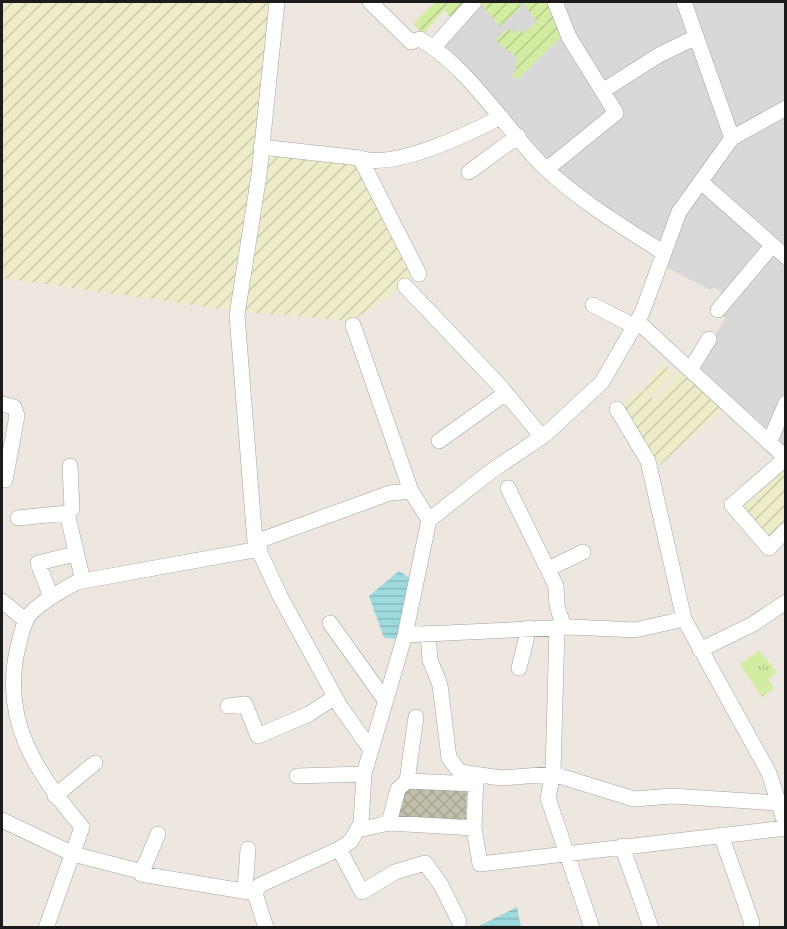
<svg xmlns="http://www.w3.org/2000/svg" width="787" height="929" font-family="Helvetica,sans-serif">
<defs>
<pattern id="construction-cross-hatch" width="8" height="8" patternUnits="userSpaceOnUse" patternTransform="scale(1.5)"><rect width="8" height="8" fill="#c2bfab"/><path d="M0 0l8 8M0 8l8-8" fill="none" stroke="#a6a493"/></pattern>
<pattern id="farmland-furrows" width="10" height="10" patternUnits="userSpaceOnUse" patternTransform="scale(1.5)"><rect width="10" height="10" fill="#eeebc9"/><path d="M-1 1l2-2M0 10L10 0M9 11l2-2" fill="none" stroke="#ccc9ac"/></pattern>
<pattern id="grass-tufts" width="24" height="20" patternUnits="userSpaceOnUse" patternTransform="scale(1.5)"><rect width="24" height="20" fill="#d2eca2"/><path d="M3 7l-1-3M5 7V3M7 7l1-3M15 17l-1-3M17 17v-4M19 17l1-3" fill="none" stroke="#b4ca8b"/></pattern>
<pattern id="garden-furrows" width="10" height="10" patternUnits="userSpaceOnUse" patternTransform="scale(1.5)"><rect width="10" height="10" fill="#d2eca2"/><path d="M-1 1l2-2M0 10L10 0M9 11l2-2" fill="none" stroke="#b4ca8b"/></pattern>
<pattern id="water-rules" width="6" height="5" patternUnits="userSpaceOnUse" patternTransform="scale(1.5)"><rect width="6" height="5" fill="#9ddade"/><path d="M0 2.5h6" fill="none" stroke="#87babe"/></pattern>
</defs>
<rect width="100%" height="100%" fill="#eee7e0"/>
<!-- residential -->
<path fill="#d9d8d8" d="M476 2H785V454L694 368 725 319 721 311 729 298 714 287 710 290 662 265 668 255 547 168 436 47Z"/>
<!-- construction -->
<path fill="url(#construction-cross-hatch)" d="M408 784 467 786 466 819 420 821 394 819Z"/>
<!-- farmland -->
<path fill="url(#farmland-furrows)" d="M2 2H273L236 311 2 278Z
M266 150 358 161 416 272 395 291 352 321 244 312Z
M663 363 674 373 652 397 642 388Z
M681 370 722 409 660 465 621 406 640 389 654 400Z
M785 467V520L769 538 738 505Z"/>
<!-- grass -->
<path fill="url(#grass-tufts)" d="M759 651 777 672 768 679 774 688 762 697 740 664Z"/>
<!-- garden -->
<path fill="url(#garden-furrows)" d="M435 2H470L453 20 444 10 423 34 413 24Z
M479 2H519L521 7 500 26Z
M525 2H552L564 34 517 80 512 75 517 68 514 65 519 59 495 40 508 28 514 34 520 29 523 33 537 22 523 3Z"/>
<!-- water -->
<path fill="url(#water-rules)" d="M399 571 410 578 400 639 384 638 369 596Z
M517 907 521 927H477Z"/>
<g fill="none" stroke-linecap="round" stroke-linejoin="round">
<!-- minor casing -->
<g stroke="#a2a2a2" stroke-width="16">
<path id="minor" d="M277 2 259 175 237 315 255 542 280 596 340 706 371 750
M370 2 411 42 420 39C470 69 501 123 541 164 575 198 623 227 664 253
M684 2 732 138
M434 47 474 2
M604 90 659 55 696 37
M261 147 360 158 419 274
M360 158C394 170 470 133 501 117
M547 169 616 113 569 37 555 2
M469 172 518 136
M701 182 786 257
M405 286 500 386 542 437
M593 305 634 326
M718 310 771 247
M637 321 786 458
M353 325 411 491
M690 370 709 339
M2 404 14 407 17 416 5 480
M617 409 648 461 684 619 769 773 786 826
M439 441 506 393
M769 443 786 403
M786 458 732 505 769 548 786 530
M508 488 556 586 557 606 564 627
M67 513 72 509 70 466
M18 518 67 513 83 581
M255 542 390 493 411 491 429 520
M548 569 583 552
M51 597 38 563 75 554
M2 601 26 621
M330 623 385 700
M557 627 553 774 548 798 592 928
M428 633 430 660 440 685 449 758 460 772 501 778 553 774 634 799 672 796 778 803
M405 635 572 627 635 630 684 619
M700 650 753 624 786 602
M519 668 529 628
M228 706 245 704 258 736 309 714 335 697
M476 774 474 828 480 864 786 828
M297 776 364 774
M407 781 476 784
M55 796 95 763
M2 820 73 854 139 871 141 874 255 893
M389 823 398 789 407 781 416 717
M358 830 389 823 474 828
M721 835 752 923 751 928
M622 846 651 928
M339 849 362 892 395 872 425 863 441 885 459 921
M141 874 158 834
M245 890 248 849
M46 928 82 827C37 774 0 720 18 647 21 636 23 621 31 613 44 600 61 591 77 582L260 549
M266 928 255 893 260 885 339 849 351 841 361 823 364 774 405 635 429 520 490 472 546 434 602 382 642 313 679 212 732 138 786 108"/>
</g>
<!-- minor -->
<use href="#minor" stroke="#fff" stroke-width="15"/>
</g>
<!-- border -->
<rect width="787" height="929" fill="none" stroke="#1b1b1b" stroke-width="6"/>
</svg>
